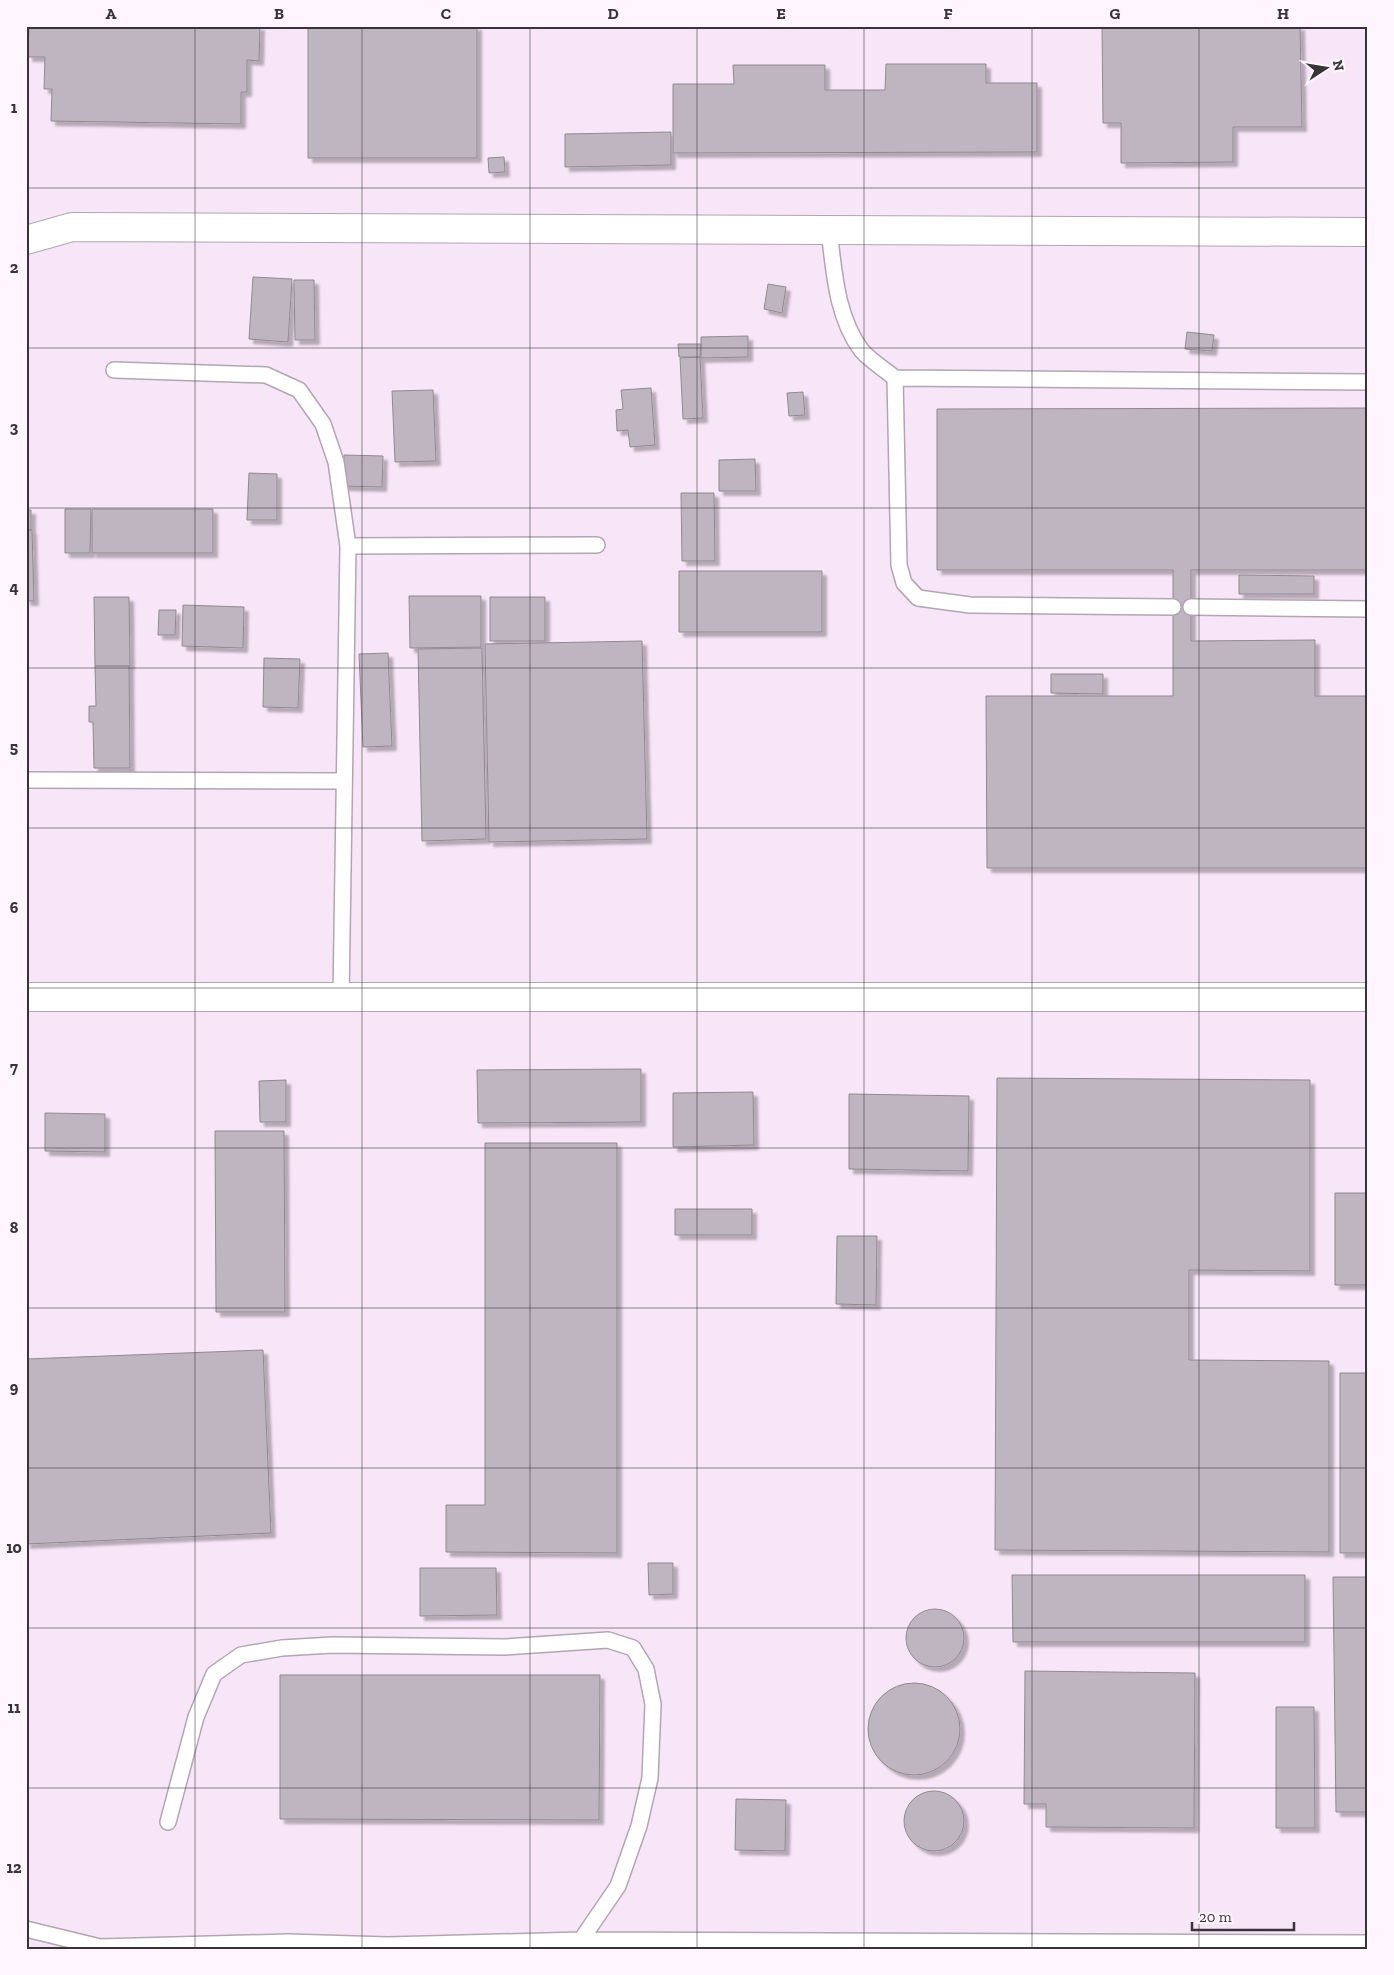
<svg xmlns="http://www.w3.org/2000/svg" width="1394" height="1975" font-family="'Zilla Slab',serif">
<defs>
<filter id="shadow"><feDropShadow dx="4.5" dy="4.5" stdDeviation="1" flood-color="#0004"/></filter>
</defs>
<rect width="100%" height="100%" fill="#fef5fe"/>
<!-- built -->
<path fill="#f7e6f7" d="M26 26H1368V1949H26Z"/>
<!-- building -->
<path fill="#bfb5c0" stroke="#928892" filter="url(#shadow)" d="M29 26H260L259 61 247 60V92H241V124L51 121 52 89H44L45 57H28Z
M308 26H477V158H308Z
M1102 26H1300L1302 127H1233V162L1121 163V123H1103Z
M886 64H986V83H1037V152L673 153V84H734L733 65H825V90H885Z
M671 132V165L565 167V134Z
M504 157 505 172 489 173 488 158Z
M253 277 292 279 288 342 249 339Z
M294 280H314L315 340H295Z
M768 284 786 287 782 313 764 309Z
M1187 332 1214 335 1212 351 1185 349Z
M748 336V357L701 358V337Z
M678 344H701L700 357H679Z
M700 357 703 418 683 419 680 358Z
M651 388 655 445 630 447 628 430 617 431 616 410 623 409 621 390Z
M433 390 436 461 395 462 392 391Z
M803 392 805 415 789 416 787 393Z
M1368 408V570H1191V641L1315 640V696H1368V868H987L986 696H1173V570H937V409Z
M344 455 383 456 382 487 343 486Z
M755 459 756 491H719V460Z
M249 473 277 474V520H247Z
M681 493H714L715 561H682Z
M65 509H91L90 553H65Z
M92 509H213V553H92Z
M26 510H31V530H26Z
M26 530H32L34 601H26Z
M679 571H822V632H679Z
M1239 575 1314 576V594H1239Z
M409 596H481V647L410 648Z
M94 597H129L130 666H95Z
M490 597H545V641H490Z
M183 605 244 607 243 648 182 646Z
M159 610H176L175 635H158Z
M642 641 647 839 489 842 485 644Z
M482 648 486 839 422 841 418 649Z
M388 653 392 746 363 747 359 654Z
M264 658 300 659 298 708 263 707Z
M95 666H129L130 768H94L93 722H89V706H96Z
M1051 674H1103V694L1051 693Z
M641 1069V1122L478 1123 477 1070Z
M997 1078 1310 1080V1271L1189 1270V1360L1329 1361V1552L995 1550Z
M286 1080V1122H260L259 1081Z
M753 1092 754 1145 673 1147V1093Z
M849 1094 969 1096 968 1171 849 1169Z
M45 1113 105 1114V1152L45 1151Z
M215 1131H284L285 1312H216Z
M485 1143H617V1553L446 1552V1505H485Z
M1335 1193H1368V1285H1335Z
M675 1209H752V1235H675Z
M837 1236H877L876 1305 836 1304Z
M263 1350 271 1533 26 1544V1359Z
M1340 1373H1368V1553H1340Z
M648 1563H673V1594L649 1595Z
M420 1568H496L497 1615 420 1616Z
M1012 1575H1305V1642H1013Z
M1333 1577H1368V1812H1336Z
M906 1638a29 29 0 1 1 58 0a29 29 0 1 1-58 0Z
M1025 1671 1195 1673 1194 1828 1046 1827V1804H1024Z
M280 1675H600L599 1820 280 1819Z
M868 1729a46 46 0 1 1 92 0a46 46 0 1 1-92 0Z
M1276 1707H1314L1315 1828H1276Z
M904 1821a30 30 0 1 1 60 0a30 30 0 1 1-60 0Z
M736 1799 786 1800 785 1851 735 1850Z"/>
<g fill="none" stroke-linecap="round" stroke-linejoin="round">
<!-- service casing -->
<g stroke="#b1a6b1" stroke-width="18">
<path id="service" d="M829 230C834 270 836 317 862 351 871 361 884 369 895 378L899 565 904 583 918 598 970 605 1173 607
M114 370 266 375 299 390 323 424 336 462 348 546 341 998
M895 378 1368 382
M348 546 597 545
M1191 607 1368 609
M26 780 344 781
M168 1822 196 1717 214 1674 241 1655 282 1648 332 1645 505 1647 608 1640 633 1648 646 1669 653 1704 650 1778 639 1826 618 1886 581 1940
M26 1929 100 1947 288 1942 388 1945 581 1940 1368 1943"/>
</g>
<!-- minor casing -->
<g stroke="#b1a6b1" stroke-width="30">
<path id="minor" d="M26 240 72 227 1368 232
M26 997H1368"/>
</g>
<!-- service -->
<use href="#service" stroke="#fff" stroke-width="15"/>
<!-- minor -->
<use href="#minor" stroke="#fff" stroke-width="28"/>
</g>
<!-- grid -->
<path fill="none" stroke="#373337" stroke-width="1" stroke-opacity="0.55" d="M195 26V1949M362 26V1949M530 26V1949M697 26V1949M864 26V1949M1032 26V1949M1199 26V1949M26 188H1368M26 348H1368M26 508H1368M26 668H1368M26 828H1368M26 988H1368M26 1148H1368M26 1308H1368M26 1468H1368M26 1628H1368M26 1788H1368"/>
<!-- border -->
<rect width="1394" height="1975" fill="none" stroke="#fef5fe" stroke-width="55"/>
<!-- north arrow -->
<g transform="translate(1326 68) rotate(78)" stroke="#fef5fe" stroke-width="4" paint-order="stroke">
<path d="M0-4L9 19L0 12L-9 19Z" fill="#373337"/>
<text y="-8" font-size="14" font-weight="bold" text-anchor="middle" fill="#373337">N</text>
</g>
<!-- scale -->
<path d="M1192 1922v8h102v-8" fill="none" stroke="#373337" stroke-width="2.5"/>
<text x="1199" y="1922" font-size="15" fill="#373337" stroke="#fef5fe" stroke-width="4" paint-order="stroke">20 m</text>
<rect x="28" y="28" width="1338" height="1920" fill="none" stroke="#373337" stroke-width="2"/>
<g font-size="16" text-anchor="middle" font-weight="bold" fill="#373337">
<text x="111" y="19">A</text>
<text x="279" y="19">B</text>
<text x="446" y="19">C</text>
<text x="613" y="19">D</text>
<text x="781" y="19">E</text>
<text x="948" y="19">F</text>
<text x="1115" y="19">G</text>
<text x="1283" y="19">H</text>
<text x="14" y="113">1</text>
<text x="14" y="273">2</text>
<text x="14" y="433">3</text>
<text x="14" y="593">4</text>
<text x="14" y="753">5</text>
<text x="14" y="913">6</text>
<text x="14" y="1073">7</text>
<text x="14" y="1233">8</text>
<text x="14" y="1393">9</text>
<text x="14" y="1553">10</text>
<text x="14" y="1713">11</text>
<text x="14" y="1873">12</text>
</g>
</svg>
